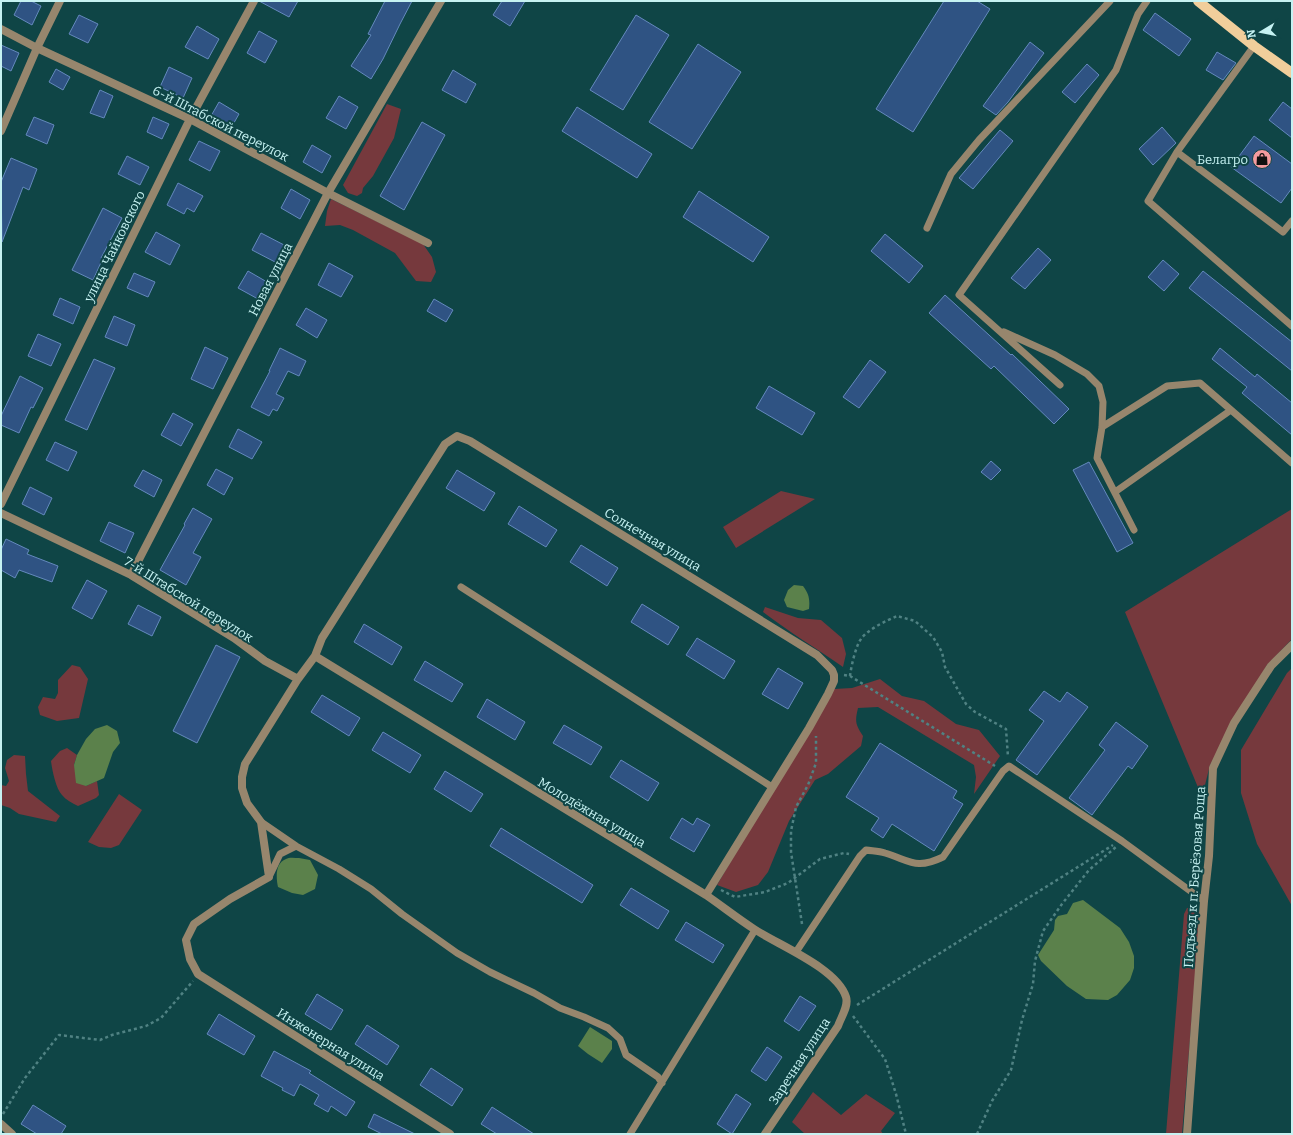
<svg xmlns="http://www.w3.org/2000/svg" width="1293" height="1135" font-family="Bitter,serif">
<rect width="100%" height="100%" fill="#0f4546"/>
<!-- green -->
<path fill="#76393d" d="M387 104 401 109 394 138 373 176 363 188 362 193 357 196 348 193 343 185Z
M331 199 423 244 432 257 436 272 431 282 416 281 395 253 353 230 340 225 325 226 327 211Z
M781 491 815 499 736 548 723 527Z
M1292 509V639L1267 665 1210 765 1202 797 1125 612Z
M765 607 798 618 821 620 842 638 846 654 843 667C816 648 789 632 763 612Z
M72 665 80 667 88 679 79 718 57 721 40 715 38 707 43 697 55 699 58 693V680Z
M1292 668V906L1257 844 1241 793V750L1287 673Z
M880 679 902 696 924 701 956 724 979 730 1000 756 974 794 976 777 974 765 878 707 858 708C855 721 855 724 863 736L861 746 828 774 815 780 789 821 768 872 758 885 736 892 717 885 760 811 834 689 852 688Z
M67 748 77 755 74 765 86 786 97 781 99 795 96 798 78 806C72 803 66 800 62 795 56 789 52 770 51 761L60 751Z
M14 755 25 756 26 774 28 791 60 816 56 822 19 814 10 808 1 805V785L6 786 9 781 5 768 7 760Z
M119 794 142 810 119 845 111 848 99 847 88 842Z
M1197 906 1200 921 1182 1134H1166L1184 914 1187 908Z
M813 1092 841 1115 866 1094 895 1113 881 1131 883 1134H805L792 1122Z"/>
<!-- water -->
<path fill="#5b814b" d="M794 585 803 586C809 594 810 599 809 609L803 611 787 607 784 600 788 590Z
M107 725 117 731 120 743 113 752 104 778 86 786 76 783 74 765 77 755 86 739 95 729Z
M299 858 310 860 318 875 315 889 303 895 292 893 278 887C276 878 275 863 286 859 289 857 295 858 299 858Z
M1083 900 1120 928 1129 942 1134 956V968L1130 980 1117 995 1108 1000 1086 999 1067 986 1041 961 1038 955 1054 930 1055 920 1058 916 1067 914 1073 903Z
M590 1027 612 1041V1049L602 1063 588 1054 578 1046Z"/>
<!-- building -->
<path fill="#2f5383" stroke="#6489bd" d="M21 1H31L41 6 32 25 14 15Z
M259 1H298L289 17Z
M385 1H412L400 24 383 59 371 79 351 66 371 35 368 34Z
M502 1H525L510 26 493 15Z
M944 1H977L990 9 913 132 876 109Z
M1155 13 1191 39 1179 56 1143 30Z
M79 15 98 24 88 43 69 34Z
M636 15 669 35 623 110 590 90Z
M197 26 219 39 208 59 185 47Z
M259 31 277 41 265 63 247 53Z
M1030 42 1044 53 1008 102 996 115 983 106Z
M698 44 741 72 692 149 649 122Z
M1 45 19 53 11 71 1 66Z
M1217 52 1236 63 1223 80 1206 70Z
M1087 64 1099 75 1075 103 1062 92Z
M169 67 192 78 183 98 160 87Z
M56 69 70 77 63 90 49 82Z
M453 70 476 84 466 103 442 90Z
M100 90 113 96 104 118 90 113Z
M339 96 358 107 346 129 326 118Z
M219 102 239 114 231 128 211 116Z
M1283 102 1292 109V138L1269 120Z
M577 107 652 154 637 178 562 131Z
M34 117 54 125 47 144 26 135Z
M153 117 169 124 162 139 147 132Z
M422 122 445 135 404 210 380 196Z
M1162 127 1176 143 1153 165 1139 149Z
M1000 130 1013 141 973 189 959 178Z
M1254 136 1292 164V188L1281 203 1231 167Z
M199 141 220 151 210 171 189 160Z
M312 145 331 156 322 173 303 162Z
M127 156 149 167 140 185 118 174Z
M11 158 37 169 29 190 23 187 2 242 1 182Z
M178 183 203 196 194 212 187 208 184 214 167 205Z
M291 189 310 200 300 219 281 208Z
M699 191 769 237 753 262 683 217Z
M103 208 122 218 101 258H103L93 280 72 270Z
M156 232 180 245 170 265 145 252Z
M261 233 286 246 277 263 252 250Z
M885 234 923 266 909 283 871 251Z
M1038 248 1051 260 1025 289 1011 278Z
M1163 260 1179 274 1164 291 1148 277Z
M329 263 353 276 341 297 318 285Z
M248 271 267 282 258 299 238 288Z
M1203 271 1292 342V371L1189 288Z
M134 273 155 282 148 297 127 288Z
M945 295 1011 355 1012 354 1069 409 1054 424 994 366 991 369 929 313Z
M60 298 80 307 73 324 53 315Z
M434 299 453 310 446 322 427 311Z
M306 308 327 320 317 338 296 325Z
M114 316 135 325 127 346 105 337Z
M38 334 61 344 51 366 28 356Z
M205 347 228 358 213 389 191 379Z
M280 348 306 361 299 376 288 371 276 394 284 398 277 411 273 409 269 416 251 407 270 371H269Z
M1220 348 1255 377 1257 374 1292 403V435L1242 393 1247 387 1212 359Z
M94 359 115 368 87 430 65 420Z
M870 360 886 372 859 408 843 397Z
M20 376 43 388 33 408 31 407 19 433 1 425V416Z
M769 386 815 413 802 435 756 408Z
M173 413 193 424 181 446 161 435Z
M238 429 262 442 252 459 229 447Z
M55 442 77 452 68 471 46 460Z
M991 461 1001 470 991 480 981 472Z
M1089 462 1133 543 1117 552 1073 470Z
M216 469 233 478 224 495 207 485Z
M143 470 162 480 154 497 134 486Z
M457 470 495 493 484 511 446 488Z
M30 487 52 498 44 515 22 504Z
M519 506 557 530 546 547 508 524Z
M193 508 212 519 193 553 201 557 186 585 160 570 185 525 184 524Z
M109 522 134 533 125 553 100 541Z
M6 539 29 550 27 554 58 566 52 582 19 570 15 578 1 570V550Z
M581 545 618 568 607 586 570 562Z
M87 580 107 591 92 619 72 608Z
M642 604 679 627 668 645 631 622Z
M138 605 161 617 152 636 128 624Z
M364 624 402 647 392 665 354 642Z
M697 638 735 661 724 679 686 655Z
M216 645 240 657 197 743 173 731Z
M425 661 463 684 452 702 414 680Z
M778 668 803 683 788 709 762 694Z
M1044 691 1060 702 1067 692 1088 707 1037 775 1016 760 1044 721 1029 710Z
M322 695 360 718 349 736 311 712Z
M487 699 525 722 515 740 477 717Z
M1116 722 1148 746 1132 769 1128 766 1092 815 1069 798 1105 750 1099 745Z
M564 725 602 747 591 765 553 743Z
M383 732 421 755 410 773 372 750Z
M880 743 957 791 953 798 963 804 934 851 892 824 883 838 871 830 879 818 846 797Z
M621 760 659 783 648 801 610 777Z
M445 771 483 794 471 812 434 789Z
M682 818 693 825 697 818 710 825 694 852 670 838Z
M501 828 593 885 582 903 490 846Z
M631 888 669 911 658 929 620 905Z
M686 922 724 945 713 963 675 940Z
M317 994 343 1010 331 1030 305 1014Z
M800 996 816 1006 799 1031 784 1021Z
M219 1014 255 1036 244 1055 207 1034Z
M367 1025 399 1046 387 1065 355 1044Z
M767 1047 782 1057 766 1081 751 1071Z
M274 1051 311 1071 309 1073 355 1102 346 1116 331 1106 328 1112 314 1104 319 1095 300 1084 294 1096 282 1090 283 1088 261 1076Z
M431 1068 463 1089 452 1106 420 1085Z
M736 1094 751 1104 732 1134 717 1124Z
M33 1105 66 1126 61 1134H37L21 1124Z
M492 1107 534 1134H497L481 1124Z
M374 1114 415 1134H382L368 1127Z"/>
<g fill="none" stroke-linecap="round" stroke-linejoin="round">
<!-- path -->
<path stroke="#508283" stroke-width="2.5" stroke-dasharray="3 3" stroke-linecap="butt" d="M844 675 850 676 995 766
M850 676C851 667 856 645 861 639 868 629 886 621 897 616L915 621 933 637 942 652 945 667 966 704 975 712 1006 729 1008 757
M721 890 735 897 765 892 788 883 820 859 844 853 849 854
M802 924 791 852V831L796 807 808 785 816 763V736
M857 1005 1113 845
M853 1016 885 1059 896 1094 906 1134
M3 1114 25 1078 59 1035 100 1040 112 1035 146 1026 161 1018 193 981
M977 1134 992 1101 1011 1070 1022 1020 1033 984 1035 961 1043 931 1062 904 1089 870 1116 847"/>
<!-- lane -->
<path stroke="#97866d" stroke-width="7" d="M1254 46 1177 152 1148 201 1292 326
M1177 152 1283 232 1292 221
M927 228 951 174 979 140 1110 1
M1004 332 1055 355 1087 374 1099 386 1103 402 1102 427 1097 458 1134 530
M1060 385 959 295 1116 70 1138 14 1147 1
M1102 427 1167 386 1200 383 1292 463
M1115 492 1231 410
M461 587 772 787
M261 822 296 846
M269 877 280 854 296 846 339 869 371 889 402 914 457 953 490 972 534 993 560 1008 584 1017 608 1028 620 1039 626 1055 658 1077 662 1083
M796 952 860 856 866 850C872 851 879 851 885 853 911 861 916 870 943 857L1003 771 1009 766 1122 841 1204 901
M630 1134 755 930"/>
<!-- street -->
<path stroke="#97866d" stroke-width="8" d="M1 29 37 48 190 119 328 193 428 243
M1 131 37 48 60 1
M1 504 190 119 254 1
M1 513 131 575 234 638 265 661 298 679
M131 575 328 193 441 1
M315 656 706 895C722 906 737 918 754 929 778 945 837 968 846 997 849 1006 841 1017 838 1026L765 1134
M1 1124 12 1134
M450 1134 198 974 190 959 186 940 194 924 230 899 269 877 261 822 247 803 242 788V777L245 764 298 679 315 656 322 638 445 444 457 436 470 441 817 655 832 670 834 675V681L828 694 809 728 706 895
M1187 1134 1204 901 1209 856 1213 768 1234 723 1271 666 1292 645"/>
<!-- primary -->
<path stroke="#f1ce9b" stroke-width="10" d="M1198 1 1254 46 1292 73"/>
</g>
<!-- icons -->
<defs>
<g id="shop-disc" transform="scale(1)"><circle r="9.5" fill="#f49b9f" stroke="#0f4546"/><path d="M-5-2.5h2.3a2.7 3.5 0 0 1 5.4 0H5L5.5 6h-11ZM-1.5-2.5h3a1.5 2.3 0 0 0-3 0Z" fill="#111"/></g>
</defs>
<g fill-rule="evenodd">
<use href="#shop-disc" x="1262" y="159"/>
</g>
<g text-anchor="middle" stroke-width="4" stroke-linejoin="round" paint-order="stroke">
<!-- street labels -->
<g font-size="13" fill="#c6f2f2" stroke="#0f4546">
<text transform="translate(221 123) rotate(27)" y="5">6-й Штабской переулок</text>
<text transform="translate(114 246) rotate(-64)" y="5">улица Чайковского</text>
<text transform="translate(270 279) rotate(-63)" y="5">Новая улица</text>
<text transform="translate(653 539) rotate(31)" y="5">Солнечная улица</text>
<text transform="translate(189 599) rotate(32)" y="5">7-й Штабской переулок</text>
<text transform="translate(592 812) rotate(31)" y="5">Молодёжная улица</text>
<text transform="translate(1194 877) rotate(-86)" y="5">Подъезд к п. Берёзовая Роща</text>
<text transform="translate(331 1044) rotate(32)" y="5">Инженерная улица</text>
<text transform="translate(799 1061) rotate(-57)" y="5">Заречная улица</text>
</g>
<!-- poi labels -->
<g font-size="13" fill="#c6f2f2" stroke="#0f4546" text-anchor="end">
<text x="1248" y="164">Белагро</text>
</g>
</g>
<!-- border -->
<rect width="1293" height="1135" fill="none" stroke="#c6f2f2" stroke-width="4"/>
<!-- north arrow -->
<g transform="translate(1261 32) rotate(260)" stroke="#0f4546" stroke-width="3" paint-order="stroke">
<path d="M0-3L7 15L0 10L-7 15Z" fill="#c6f2f2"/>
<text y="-6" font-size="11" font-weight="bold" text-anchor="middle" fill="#c6f2f2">N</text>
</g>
</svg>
